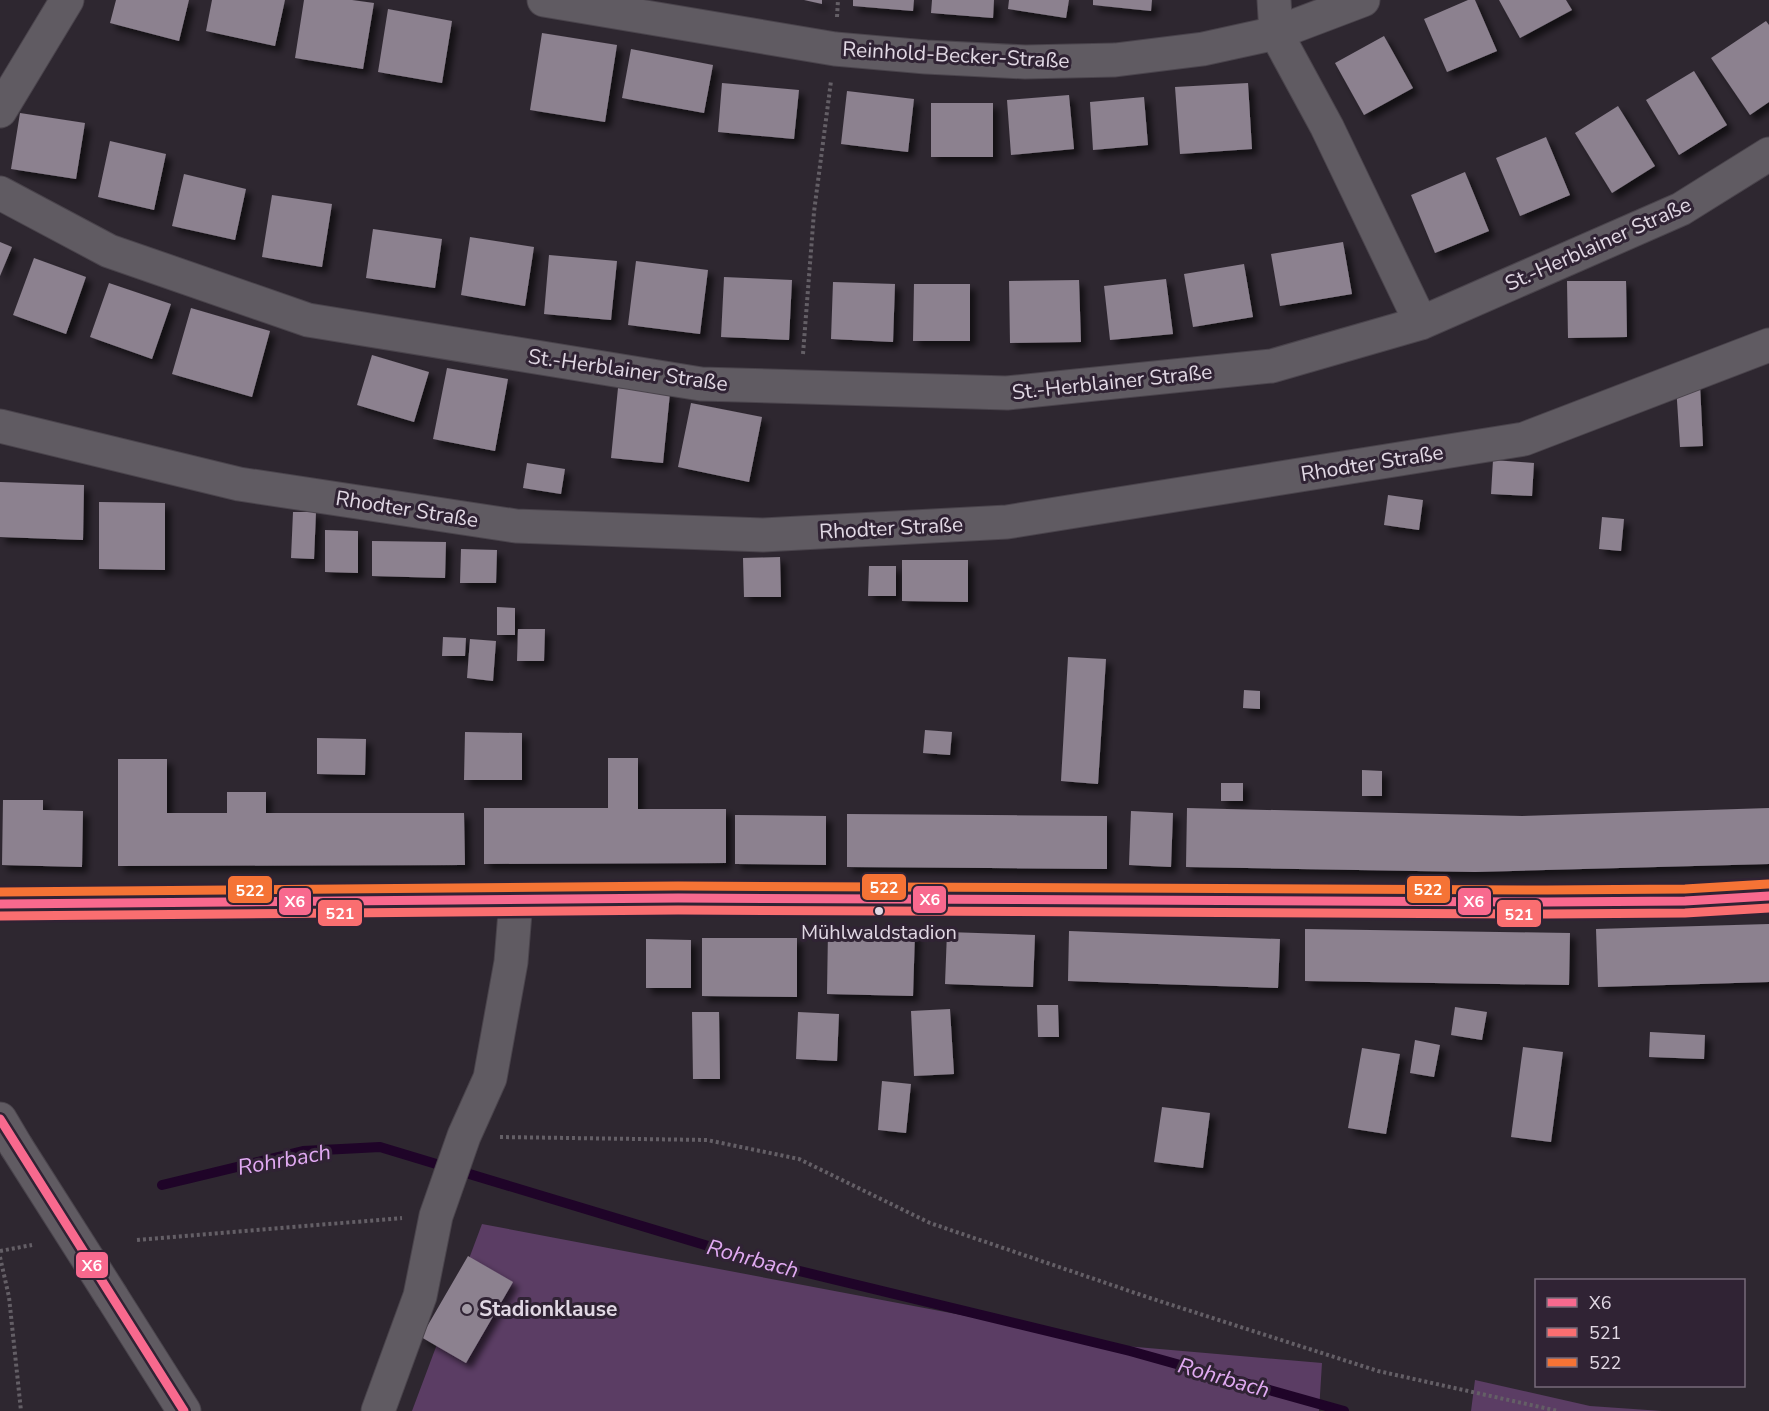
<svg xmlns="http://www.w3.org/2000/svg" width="1769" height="1411" font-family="'Nunito Sans',sans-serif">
<defs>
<filter id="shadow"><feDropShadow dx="5.5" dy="5.5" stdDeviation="3" flood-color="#0009"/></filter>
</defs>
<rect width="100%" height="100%" fill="#2e2730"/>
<!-- green -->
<path fill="#5b3d64" d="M482 1224 1125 1346 1322 1363 1319 1411H412Z
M1475 1380 1590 1406 1662 1411H1471Z"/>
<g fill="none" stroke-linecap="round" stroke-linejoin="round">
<!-- stream -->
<path stroke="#1f0428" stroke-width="10" d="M162 1185 303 1151 380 1147 758 1261 1130 1351 1344 1411"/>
</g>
<!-- building -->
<path fill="#8c818f" filter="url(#shadow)" d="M116 0H189L179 41 110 23Z
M212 0H285L275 46 206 31Z
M304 0H352L374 3 363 69 295 58Z
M804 0H822V4Z
M853 0H914L913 11 853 6Z
M932 0H994L993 18 931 13Z
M1009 0H1069L1066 18 1008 9Z
M1093 0H1152L1151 11 1093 5Z
M1468 0H1475L1497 51 1447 72 1424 19Z
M1499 0H1566L1572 10 1520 38Z
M388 9 452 21 442 83 378 72Z
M1766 21 1769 25V102L1750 115 1711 58Z
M542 33 617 45 605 122 530 110Z
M1384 36 1413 88 1364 115 1335 63Z
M631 49 713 65 704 113 622 98Z
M1694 71 1727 125 1679 155 1646 100Z
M722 83 799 90 794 139 718 132Z
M1248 83 1252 149 1180 154 1175 87Z
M847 91 914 99 908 152 841 144Z
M1069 95 1074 149 1011 155 1007 100Z
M1144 97 1148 145 1093 150 1090 102Z
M931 103H993V157H931Z
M1618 106 1655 166 1612 193 1575 133Z
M20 113 85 123 76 179 11 169Z
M1546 137 1570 195 1520 216 1496 158Z
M110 141 166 154 154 210 98 197Z
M1465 172 1489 231 1435 253 1411 195Z
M184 174 246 189 235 240 172 226Z
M272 195 332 204 322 267 262 257Z
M373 229 442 239 435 288 366 278Z
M470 237 534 247 525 306 461 295Z
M0 242 12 247 0 276Z
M1343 242 1352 294 1280 306 1271 254Z
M549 255 617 261 611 320 544 314Z
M34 258 86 277 66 334 13 315Z
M636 261 708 270 700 334 628 325Z
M1244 264 1253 317 1193 327 1184 274Z
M724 277 792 280 789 340 721 337Z
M1166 279 1173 334 1110 340 1104 286Z
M1079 280 1081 342 1010 343 1009 281Z
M1567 281H1626L1627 337 1568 338Z
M833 282 895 284 893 342 831 339Z
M109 283 171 304 152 359 90 337Z
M914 284H970V341H913Z
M191 308 270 331 252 397 172 374Z
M372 355 429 372 414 422 357 405Z
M447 368 508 379 495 451 433 439Z
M1700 384 1703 446 1680 447 1676 385Z
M618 388 670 393 663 463 611 458Z
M691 403 762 417 749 482 678 467Z
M1493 460 1534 463 1532 496 1491 494Z
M527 463 565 469 561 494 523 488Z
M0 482 84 485 83 540 0 537Z
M1388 495 1423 500 1419 530 1384 525Z
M99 502 165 503V570L99 569Z
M293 512H316L314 559 291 558Z
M1602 517 1624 519 1621 551 1599 549Z
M325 530 358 531V573L325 572Z
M372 541 446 542 445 578 372 576Z
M461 549 497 550 496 583H460Z
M780 557 781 597H744L743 558Z
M902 560H968V602L902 601Z
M869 566H896V596H868Z
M497 607 515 608V635H497Z
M518 629H545L544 661H517Z
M443 637 466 638 465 656H442Z
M470 639 496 641 493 681 467 678Z
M1068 657 1106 659 1098 784 1061 781Z
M1244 690 1260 691V709L1243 708Z
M925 730 952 732 950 755 923 753Z
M465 732 522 733V780H464Z
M317 738 366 739 365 775 317 774Z
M608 758H638V809H726V863L484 864V808H608Z
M118 759H167V813H227V792H266V813H464L465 865 118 866Z
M1362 770 1382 771V796H1362Z
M1221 783H1243V801H1221Z
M3 800H43V810L83 811 82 867 2 865Z
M1187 808 1522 816 1769 808V864L1475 872 1186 867Z
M1131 811 1173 813 1171 867 1129 865Z
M847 814 1107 816V869L847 867Z
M735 815 826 816V865L735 864Z
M1769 924V982L1598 987 1596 929Z
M1305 929 1570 933 1569 985 1305 981Z
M828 930 915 932 913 996 827 994Z
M1069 931 1280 939 1278 988 1068 981Z
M947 932 1035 935 1033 987 945 984Z
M702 938H797V997L702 996Z
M646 939 691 940V988H646Z
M1037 1005H1058L1059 1037H1038Z
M1455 1007 1487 1012 1482 1040 1451 1035Z
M950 1009 954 1074 914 1076 911 1011Z
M692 1012H719L720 1079H693Z
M798 1012 839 1014 837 1061 796 1059Z
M1650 1032 1705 1035 1704 1059 1649 1057Z
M1415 1040 1440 1045 1434 1077 1410 1073Z
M1523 1047 1563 1052 1551 1142 1511 1137Z
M1362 1048 1400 1054 1386 1134 1348 1128Z
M882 1081 911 1084 906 1133 878 1130Z
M1162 1107 1210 1113 1203 1168 1154 1162Z
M468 1256 513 1282 466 1363 421 1337Z"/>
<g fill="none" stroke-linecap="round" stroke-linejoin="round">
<!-- minor casing -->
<g stroke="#4a444c" stroke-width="35">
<path id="minor" d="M544 0 835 49 926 57 1025 62 1115 60 1203 49 1276 33 1363 0
M1274 0 1276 33 1327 127 1421 323
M0 111 67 0
M0 193 109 251 308 320 701 384 1007 393 1272 366 1421 323 1681 209 1769 154
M0 426 239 484 516 526 763 535 1007 522 1524 439 1769 345
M0 1119 16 1146
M112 1297 184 1411
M378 1411 420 1296 436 1216 464 1136 490 1078 511 962 516 900"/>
</g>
<!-- major casing -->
<g stroke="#4a444c" stroke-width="35">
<path id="major" d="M0 904 678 898 1547 902 1685 901 1769 896"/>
</g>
<!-- path -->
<path stroke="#645f66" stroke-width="4" stroke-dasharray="3 3" stroke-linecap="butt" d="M837 17 838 0
M803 354 814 212 831 81
M500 1137 707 1140 799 1159 930 1223 1150 1298 1378 1371 1558 1411
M137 1240 402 1218
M0 1251 32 1245
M0 1257 9 1297 21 1411"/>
<!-- minor -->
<use href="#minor" stroke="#605b62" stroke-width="33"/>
<!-- major -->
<use href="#major" stroke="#6b636d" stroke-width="33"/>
<!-- minor-bridge casing -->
<g stroke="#4a444c" stroke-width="35" stroke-linecap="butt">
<path id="minor-bridge" d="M16 1146 112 1297"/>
</g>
<!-- minor-bridge -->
<use href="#minor-bridge" stroke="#605b62" stroke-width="33"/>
<!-- bus-1 casing -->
<g stroke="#302334" stroke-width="14">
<path id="bus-1" d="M0 904 678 898 1547 902 1685 901 1769 896
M0 1119 184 1411"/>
</g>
<!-- bus-2 casing -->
<g stroke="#302334" stroke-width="14">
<path id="bus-2" d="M0 916 678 910 1547 914 1685 913 1769 908"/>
</g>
<!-- bus-3 casing -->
<g stroke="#302334" stroke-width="14">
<path id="bus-3" d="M0 892 678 886 1547 890 1685 889 1768 884"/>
</g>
<!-- bus-1 -->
<use href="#bus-1" stroke="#f8698e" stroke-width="9"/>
<!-- bus-2 -->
<use href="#bus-2" stroke="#fa6e70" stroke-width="9"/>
<!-- bus-3 -->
<use href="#bus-3" stroke="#f57335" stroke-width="9"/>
</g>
<!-- markers -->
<circle fill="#e1d8e4" stroke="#302334" stroke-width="2" cx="879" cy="911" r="5"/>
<circle fill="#a29aa5" stroke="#302334" stroke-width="2" cx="467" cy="1309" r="6"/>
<g text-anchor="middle" stroke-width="6" stroke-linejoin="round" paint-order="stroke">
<!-- bus labels -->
<g font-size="20" fill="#e1d8e4" stroke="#302334">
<text x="879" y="939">Mühlwaldstadion</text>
</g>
<!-- street labels -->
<g font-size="21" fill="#e1d8e4" stroke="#302334">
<text transform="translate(956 55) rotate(3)" y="7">Reinhold-Becker-Straße</text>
<text transform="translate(1598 244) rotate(-24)" y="7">St.-Herblainer Straße</text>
<text transform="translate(628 370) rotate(8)" y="7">St.-Herblainer Straße</text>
<text transform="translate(1112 382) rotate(-6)" y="7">St.-Herblainer Straße</text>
<text transform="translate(1372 463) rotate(-9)" y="7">Rhodter Straße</text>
<text transform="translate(407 509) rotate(9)" y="7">Rhodter Straße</text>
<text transform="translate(891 528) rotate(-3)" y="7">Rhodter Straße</text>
</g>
<!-- poi labels -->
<g font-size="21" font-weight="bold" fill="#e1d8e4" stroke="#302334" text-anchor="start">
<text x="479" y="1316">Stadionklause</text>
</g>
<!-- water labels -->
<g font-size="22" font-style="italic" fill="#e1aaf2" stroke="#302334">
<text transform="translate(284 1159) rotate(-10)" y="8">Rohrbach</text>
<text transform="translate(753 1258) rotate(15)" y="8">Rohrbach</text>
<text transform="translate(1224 1377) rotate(16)" y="8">Rohrbach</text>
</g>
</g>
<g stroke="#302334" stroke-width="2">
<rect x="861" y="873" width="46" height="28" rx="6" fill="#f57335"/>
<rect x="1406" y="875" width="45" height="29" rx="6" fill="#f57335"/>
<rect x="227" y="875" width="46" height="29" rx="6" fill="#f57335"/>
<rect x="912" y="885" width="35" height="29" rx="6" fill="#f8698e"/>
<rect x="278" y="887" width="34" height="29" rx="6" fill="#f8698e"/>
<rect x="1457" y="887" width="35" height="29" rx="6" fill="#f8698e"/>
<rect x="317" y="899" width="46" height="28" rx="6" fill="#fa6e70"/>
<rect x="1496" y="899" width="46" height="29" rx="6" fill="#fa6e70"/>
<rect x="75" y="1251" width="34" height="28" rx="6" fill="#f8698e"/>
</g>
<g font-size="16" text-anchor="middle" font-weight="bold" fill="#fff">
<text x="884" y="893">522</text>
<text x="1428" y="895">522</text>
<text x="250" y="896">522</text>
<text x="930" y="905">X6</text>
<text x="295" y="907">X6</text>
<text x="1474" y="907">X6</text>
<text x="340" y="919">521</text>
<text x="1519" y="920">521</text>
<text x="92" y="1271">X6</text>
</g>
<!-- legend -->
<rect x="1535" y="1279" width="210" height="108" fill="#302334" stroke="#776b7a" stroke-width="1.5"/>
<rect x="1547" y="1298" width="30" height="9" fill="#f8698e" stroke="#776b7a" stroke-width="1.5"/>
<text x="1589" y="1309" font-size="18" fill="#e1d8e4">X6</text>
<rect x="1547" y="1328" width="30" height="9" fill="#fa6e70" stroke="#776b7a" stroke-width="1.5"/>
<text x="1589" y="1339" font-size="18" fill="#e1d8e4">521</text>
<rect x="1547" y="1358" width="30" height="9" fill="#f57335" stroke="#776b7a" stroke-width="1.5"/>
<text x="1589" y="1369" font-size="18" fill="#e1d8e4">522</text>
</svg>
